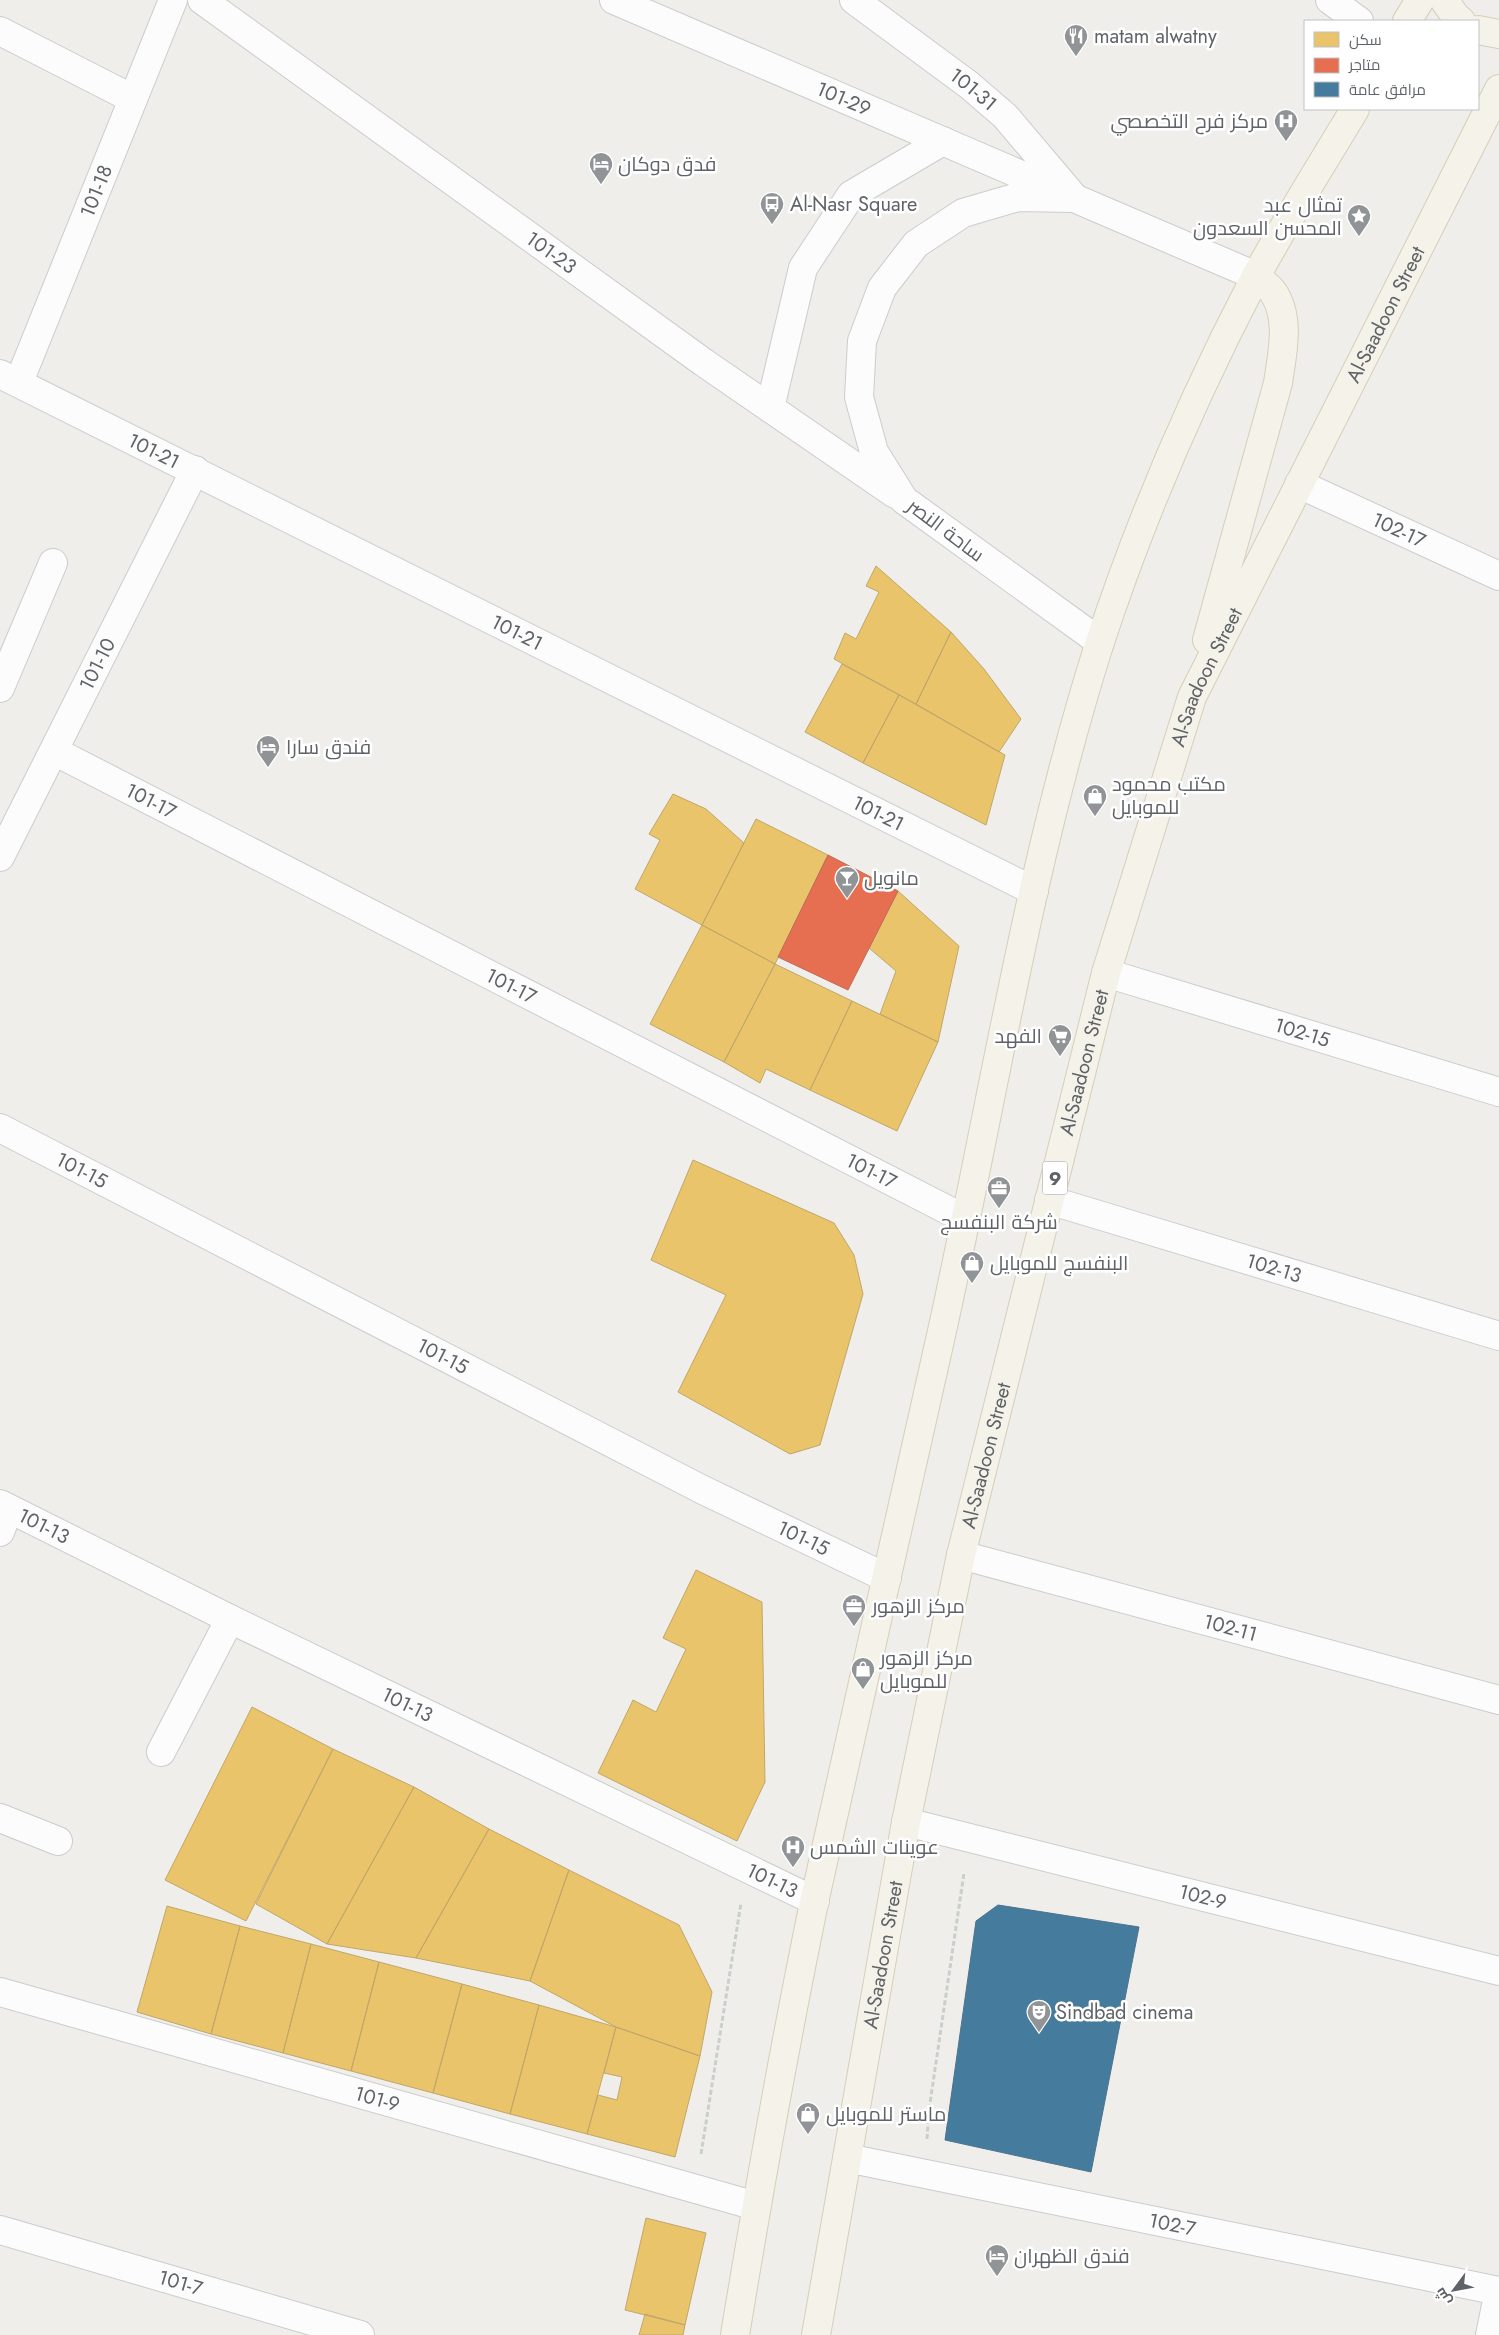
<svg xmlns="http://www.w3.org/2000/svg" width="1499" height="2335" font-family="Jost,Cairo,sans-serif">
<rect width="100%" height="100%" fill="#efeeea"/>
<!-- homes -->
<path fill="#e9c46a" stroke="#c0a769" d="M876 566 951 632 916 704 834 659 845 633 856 639 879 592 866 586Z
M951 632 984 669 1021 719 999 752 916 704Z
M842 664 899 695 863 763 805 732Z
M899 695 1005 755 986 825 863 763Z
M673 794 706 809 744 843 702 925 635 889 660 840 649 834Z
M756 819 828 855 775 964 702 925Z
M898 891 959 946 938 1042 880 1014 896 971 869 948Z
M702 925 775 964 724 1062 650 1024Z
M775 964 852 1001 810 1090 766 1069 760 1083 724 1062Z
M852 1001 938 1042 897 1131 810 1090Z
M693 1160 834 1223 854 1255 863 1294 820 1445 790 1454 678 1392 726 1295 651 1260Z
M696 1570 762 1602 765 1782 737 1841 598 1773 633 1700 656 1712 686 1649 663 1638Z
M252 1707 333 1749 246 1921 165 1880Z
M333 1749 414 1787 327 1944 256 1904Z
M414 1787 489 1829 416 1958 327 1944Z
M489 1829 569 1870 530 1981 416 1958Z
M569 1870 679 1925 712 1992 700 2056 616 2027 530 1981Z
M167 1906 240 1926 211 2034 137 2012Z
M240 1926 311 1944 283 2053 211 2034Z
M311 1944 379 1962 351 2071 283 2053Z
M379 1962 462 1984 433 2093 351 2071Z
M462 1984 539 2005 510 2114 433 2093Z
M539 2005 616 2027 587 2134 510 2114Z
M616 2027 700 2056 675 2157 587 2134 598 2095 617 2100 622 2077 604 2073Z
M646 2218 706 2233 685 2325 625 2310Z
M645 2314 685 2325 683 2335H639Z"/>
<!-- shops -->
<path fill="#e76f51" stroke="#be6b58" d="M828 855 898 891 848 990 778 957Z"/>
<!-- public -->
<path fill="#457b9d" stroke="#4d748d" d="M998 1905 1139 1927 1091 2172 945 2140 976 1921Z"/>
<g fill="none" stroke-linecap="round" stroke-linejoin="round">
<!-- minor casing -->
<g stroke="#cbcccc" stroke-width="30">
<g id="minor">
<path id="s1" d="M202 0 703 362 895 494"/>
<path id="s2" d="M614 0 1061 192"/>
<path id="s3" d="M854 0 969 85 1005 116 1072 195"/>
<path d="M1330 0 1359 21"/>
<path d="M0 31 133 99"/>
<path id="s4" d="M0 374 1034 891"/>
<path id="s5" d="M19 382 173 0"/>
<path d="M770 408 803 268 851 195 943 141"/>
<path id="s6" d="M1299 484 1499 576"/>
<path d="M1100 642 904 500 874 452 859 397 862 341 882 288 916 244 963 213 1018 197 1074 198 1256 276"/>
<path d="M0 688 53 563"/>
<path id="s7" d="M54 751 967 1220"/>
<path id="s8" d="M0 857 195 470"/>
<path id="s9" d="M1106 973 1499 1092"/>
<path id="s10" d="M0 1128 703 1490 887 1578"/>
<path id="s11" d="M1049 1200 1499 1336"/>
<path id="s12" d="M0 1504 230 1619 815 1901"/>
<path d="M0 1532 9 1509"/>
<path id="s13" d="M961 1555 1499 1700"/>
<path d="M161 1752 230 1619"/>
<path d="M0 1818 58 1841"/>
<path id="s14" d="M906 1822 1499 1971"/>
<path id="s15" d="M0 1992 756 2206"/>
<path id="s16" d="M847 2158 1499 2291"/>
<path id="s17" d="M0 2230 360 2335"/>
<path d="M1490 2335 1499 2291"/>
</g>
</g>
<!-- major casing -->
<g stroke="#d7ceb8" stroke-width="30">
<g id="major">
<path d="M1444 0 1456 17 1461 21"/>
<path d="M1407 21 1420 0"/>
<path d="M1478 30 1499 34"/>
<path d="M1207 640 1278 383C1282 354 1291 318 1273 292 1269 286 1261 281 1256 276"/>
<path d="M735 2335C759 2189 785 2043 815 1898 855 1712 899 1526 940 1340 992 1108 1027 872 1099 645 1140 520 1193 397 1254 280 1285 222 1321 166 1355 109"/>
<path id="s18" d="M816 2335 906 1822 961 1555 1106 973 1192 697 1499 89"/>
</g>
</g>
<!-- path -->
<path stroke="#cacfcc" stroke-width="3" stroke-dasharray="5 2.5" stroke-linecap="butt" d="M927 2139 929 2110 964 1873
M701 2154 741 1903"/>
<!-- minor -->
<use href="#minor" stroke="#fdfcfc" stroke-width="28"/>
<!-- major -->
<use href="#major" stroke="#f4f2e9" stroke-width="28"/>
</g>
<!-- icons -->
<defs>
<g id="restaurant-pin" transform="scale(1.25)"><path d="M0 17L-7.5 6A9.5 9.5 0 1 1 7.5 6Z" fill="#919496" stroke="#fff"/><path d="M-5-6h1v4h1v-4h1v4h1v-4h1v5L-1.5 .5V6h-2V.5L-5-1ZM5-6V6H3V1.5H1.5Q1.5-4 5-6Z" fill="#fff"/></g>
<g id="hospital-pin" transform="scale(1.25)"><path d="M0 17L-7.5 6A9.5 9.5 0 1 1 7.5 6Z" fill="#919496" stroke="#fff"/><path d="M-5-5h3v3.5h4V-5h3V5h-3V1.5h-4V5h-3Z" fill="#fff"/></g>
<g id="hotel-pin" transform="scale(1.25)"><path d="M0 17L-7.5 6A9.5 9.5 0 1 1 7.5 6Z" fill="#919496" stroke="#fff"/><path d="M-6-4.5h1.5V1H6V5H4.5V3h-9V5H-6ZM-4 0a1.8 1.8 0 1 1 3.6 0ZM.5 0V-2.5h3Q6-2.5 6 0Z" fill="#fff"/></g>
<g id="bus-pin" transform="scale(1.25)"><path d="M0 17L-7.5 6A9.5 9.5 0 1 1 7.5 6Z" fill="#919496" stroke="#fff"/><path d="M-5-6H5V4H4V6H2V4H-2V6H-4V4H-5ZM-3.5-4V0h7V-4ZM-3.5 1.2v1.5H-2V1.2ZM2 1.2v1.5H3.5V1.2Z" fill="#fff"/></g>
<g id="sight-pin" transform="scale(1.25)"><path d="M0 17L-7.5 6A9.5 9.5 0 1 1 7.5 6Z" fill="#919496" stroke="#fff"/><path d="M0-6L1.8-2.2L6-1.7L2.9 1.2L3.7 5.4L0 3.3L-3.7 5.4L-2.9 1.2L-6-1.7L-1.8-2.2Z" fill="#fff"/></g>
<g id="shop-pin" transform="scale(1.25)"><path d="M0 17L-7.5 6A9.5 9.5 0 1 1 7.5 6Z" fill="#919496" stroke="#fff"/><path d="M-5-2.5h2.3a2.7 3.5 0 0 1 5.4 0H5L5.5 6h-11ZM-1.5-2.5h3a1.5 2.3 0 0 0-3 0Z" fill="#fff"/></g>
<g id="bar-pin" transform="scale(1.25)"><path d="M0 17L-7.5 6A9.5 9.5 0 1 1 7.5 6Z" fill="#919496" stroke="#fff"/><path d="M-6-5H6L.8 .8V4.5H3.5V6h-7V4.5H-.8V.8Z" fill="#fff"/></g>
<g id="supermarket-pin" transform="scale(1.25)"><path d="M0 17L-7.5 6A9.5 9.5 0 1 1 7.5 6Z" fill="#919496" stroke="#fff"/><path d="M-6-5.5h2.5l.6 2H6L4.5 2H-2.5L-4.4-4H-6ZM-1.5 3.2a1.3 1.3 0 1 0 .1 0ZM3 3.2a1.3 1.3 0 1 0 .1 0Z" fill="#fff"/></g>
<g id="office-pin" transform="scale(1.25)"><path d="M0 17L-7.5 6A9.5 9.5 0 1 1 7.5 6Z" fill="#919496" stroke="#fff"/><path d="M-6-3h4V-5.5h4V-3h4V5H-6ZM-1-4.5V-3h2v-1.5ZM-6 0V1H6V0Z" fill="#fff"/></g>
<g id="theatre-pin" transform="scale(1.25)"><path d="M0 17L-7.5 6A9.5 9.5 0 1 1 7.5 6Z" fill="#919496" stroke="#fff"/><path d="M-5-5.5Q0-4 5-5.5V0Q5 5 0 6Q-5 5-5 0ZM-3.3-2.5H-1v1.5H-3.3ZM1-2.5H3.3v1.5H1ZM-2.8 1Q0 5.5 2.8 1Z" fill="#fff"/></g>
</defs>
<g fill-rule="evenodd">
<use href="#restaurant-pin" x="1076" y="36"/>
<use href="#hospital-pin" x="1286" y="121"/>
<use href="#hotel-pin" x="601" y="164"/>
<use href="#bus-pin" x="772" y="204"/>
<use href="#sight-pin" x="1359" y="216"/>
<use href="#hotel-pin" x="268" y="747"/>
<use href="#shop-pin" x="1095" y="796"/>
<use href="#bar-pin" x="847" y="878"/>
<use href="#supermarket-pin" x="1060" y="1036"/>
<use href="#office-pin" x="999" y="1188"/>
<use href="#shop-pin" x="972" y="1263"/>
<use href="#office-pin" x="854" y="1606"/>
<use href="#shop-pin" x="863" y="1669"/>
<use href="#hospital-pin" x="793" y="1847"/>
<use href="#theatre-pin" x="1039" y="2012"/>
<use href="#shop-pin" x="808" y="2114"/>
<use href="#hotel-pin" x="997" y="2256"/>
</g>
<g text-anchor="middle" stroke-width="5" stroke-linejoin="round" paint-order="stroke">
<!-- shield labels -->
<rect fill="#fff" stroke="#8f9295" stroke-width="1" x="1042.5" y="1161.5" width="25" height="33" rx="4"/>
<g font-size="19" font-weight="bold" fill="#5f6368">
<text x="1055" y="1185">9</text>
</g>
<!-- poi labels -->
<g font-size="20" fill="#5f6368" stroke="#fff" text-anchor="start">
<text x="1094" y="43">matam alwatny</text>
<text x="1268" y="128" text-anchor="end">مركز فرح التخصصي</text>
<text x="618" y="171">فدق دوكان</text>
<text x="790" y="211">Al-Nasr Square</text>
<text x="1342" y="212" text-anchor="end">تمثال عبد<tspan x="1342" dy="23">المحسن السعدون</tspan></text>
<text x="286" y="754">فندق سارا</text>
<text x="1112" y="791">مكتب محمود<tspan x="1112" dy="23">للموبايل</tspan></text>
<text x="864" y="885">مانويل</text>
<text x="1042" y="1043" text-anchor="end">الفهد</text>
<text x="999" y="1229" text-anchor="middle">شركة البنفسج</text>
<text x="990" y="1270">البنفسج للموبايل</text>
<text x="872" y="1613">مركز الزهور</text>
<text x="880" y="1665">مركز الزهور<tspan x="880" dy="23">للموبايل</tspan></text>
<text x="810" y="1854">عوينات الشمس</text>
<text x="1056" y="2019">Sindbad cinema</text>
<text x="826" y="2121">ماستر للموبايل</text>
<text x="1014" y="2263">فندق الظهران</text>
</g>
<!-- street labels -->
<g font-size="20" fill="#5f6368" stroke="#fff">
<text dy="7" stroke="none"><textPath href="#s3" startOffset="149">101-31</textPath></text>
<text dy="7" stroke="none"><textPath href="#s2" startOffset="250">101-29</textPath></text>
<text dy="7" stroke="none"><textPath href="#s5" startOffset="206">101-18</textPath></text>
<text dy="7" stroke="none"><textPath href="#s1" startOffset="431">101-23</textPath></text>
<text dy="7" stroke="none"><textPath href="#s18" startOffset="2111">Al-Saadoon Street</textPath></text>
<text dy="7" stroke="none"><textPath href="#s4" startOffset="172">101-21</textPath></text>
<text transform="translate(946 530) rotate(37)" y="7">ساحة النصر</text>
<text dy="7" stroke="none"><textPath href="#s6" startOffset="110">102-17</textPath></text>
<text dy="7" stroke="none"><textPath href="#s4" startOffset="578">101-21</textPath></text>
<text dy="7" stroke="none"><textPath href="#s8" startOffset="216">101-10</textPath></text>
<text dy="7" stroke="none"><textPath href="#s18" startOffset="1706">Al-Saadoon Street</textPath></text>
<text dy="7" stroke="none"><textPath href="#s7" startOffset="109">101-17</textPath></text>
<text dy="7" stroke="none"><textPath href="#s4" startOffset="982">101-21</textPath></text>
<text dy="7" stroke="none"><textPath href="#s7" startOffset="514">101-17</textPath></text>
<text dy="7" stroke="none"><textPath href="#s9" startOffset="205">102-15</textPath></text>
<text dy="7" stroke="none"><textPath href="#s18" startOffset="1301">Al-Saadoon Street</textPath></text>
<text dy="7" stroke="none"><textPath href="#s10" startOffset="92">101-15</textPath></text>
<text dy="7" stroke="none"><textPath href="#s7" startOffset="919">101-17</textPath></text>
<text dy="7" stroke="none"><textPath href="#s11" startOffset="235">102-13</textPath></text>
<text dy="7" stroke="none"><textPath href="#s10" startOffset="498">101-15</textPath></text>
<text dy="7" stroke="none"><textPath href="#s18" startOffset="896">Al-Saadoon Street</textPath></text>
<text dy="7" stroke="none"><textPath href="#s12" startOffset="49">101-13</textPath></text>
<text dy="7" stroke="none"><textPath href="#s10" startOffset="902">101-15</textPath></text>
<text dy="7" stroke="none"><textPath href="#s13" startOffset="279">102-11</textPath></text>
<text dy="7" stroke="none"><textPath href="#s12" startOffset="454">101-13</textPath></text>
<text dy="7" stroke="none"><textPath href="#s12" startOffset="859">101-13</textPath></text>
<text dy="7" stroke="none"><textPath href="#s14" startOffset="306">102-9</textPath></text>
<text dy="7" stroke="none"><textPath href="#s18" startOffset="386">Al-Saadoon Street</textPath></text>
<text dy="7" stroke="none"><textPath href="#s15" startOffset="392">101-9</textPath></text>
<text dy="7" stroke="none"><textPath href="#s16" startOffset="332">102-7</textPath></text>
<text dy="7" stroke="none"><textPath href="#s17" startOffset="188">101-7</textPath></text>
</g>
</g>
<!-- legend -->
<rect x="1304" y="20" width="175" height="90" fill="#ffffff" stroke="#bfc1c3"/>
<rect x="1314" y="32" width="25" height="15" fill="#e9c46a" stroke="#bfc1c3"/>
<text x="1349" y="45" font-size="15" fill="#5f6368">سكن</text>
<rect x="1314" y="58" width="25" height="15" fill="#e76f51" stroke="#bfc1c3"/>
<text x="1349" y="70" font-size="15" fill="#5f6368">متاجر</text>
<rect x="1314" y="82" width="25" height="15" fill="#457b9d" stroke="#bfc1c3"/>
<text x="1349" y="95" font-size="15" fill="#5f6368">مرافق عامة</text>
<!-- north arrow -->
<g transform="translate(1454 2290) rotate(238)" stroke="#ffffff" stroke-width="4" paint-order="stroke">
<path d="M0-4L9 19L0 12L-9 19Z" fill="#5f6368"/>
<text y="-8" font-size="14" font-weight="bold" text-anchor="middle" fill="#5f6368">ش</text>
</g>
</svg>
